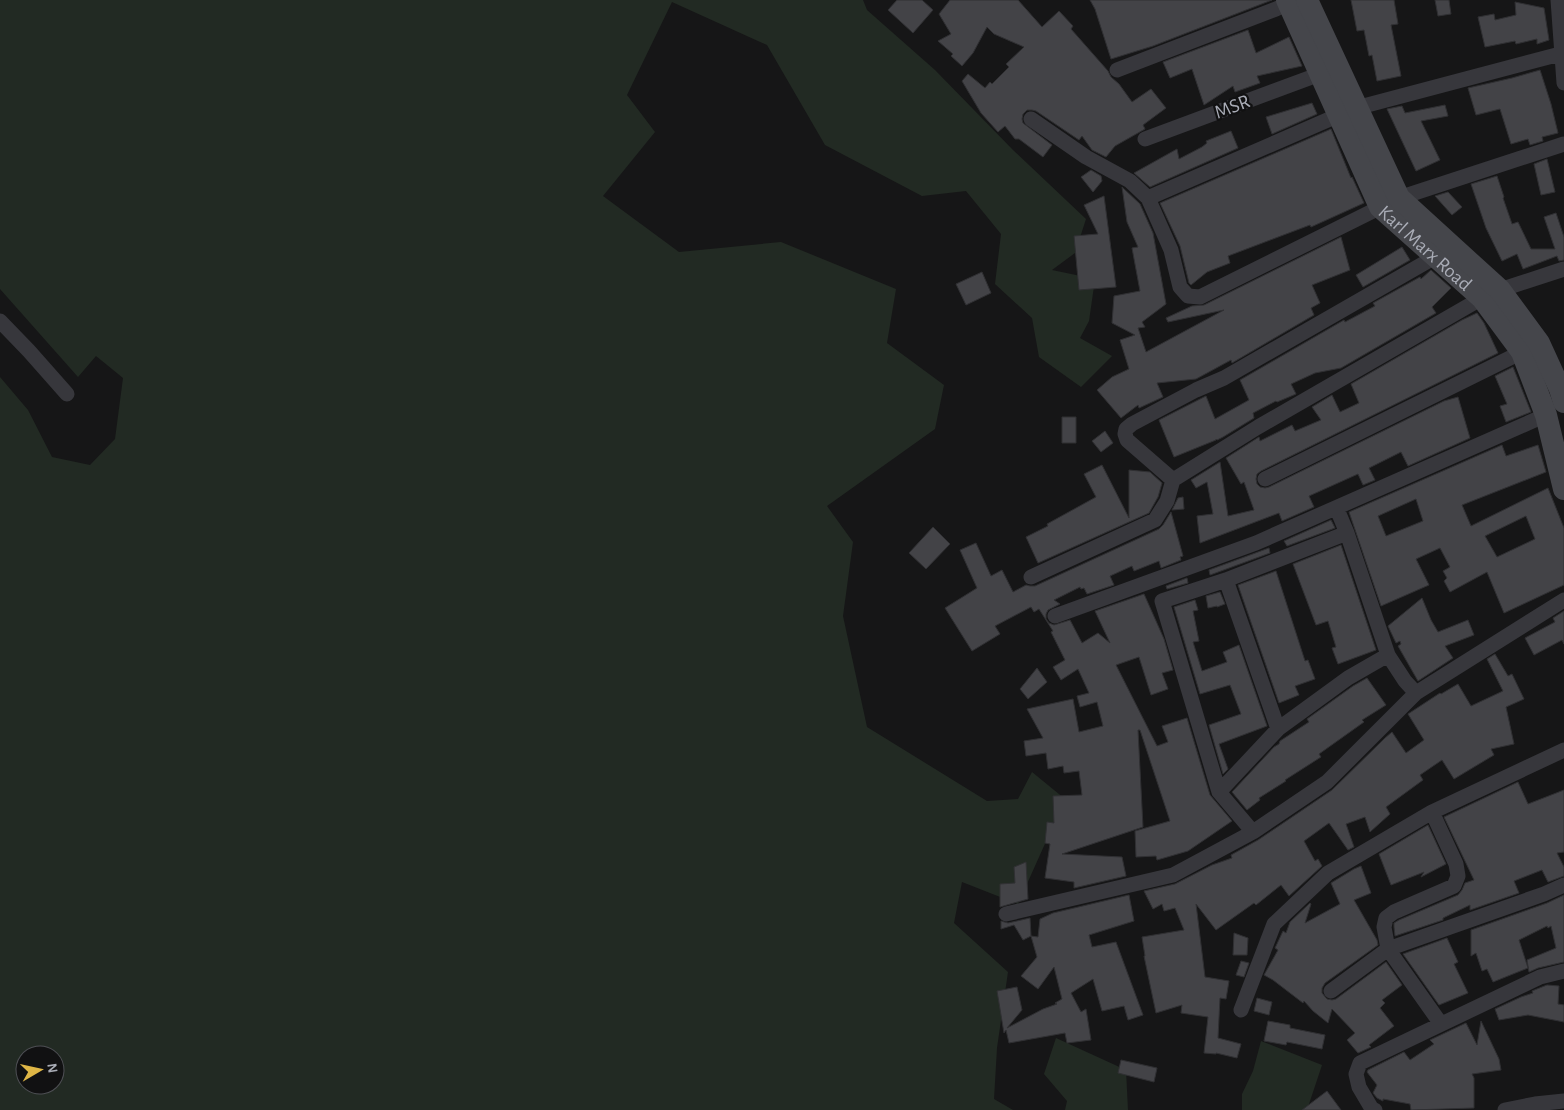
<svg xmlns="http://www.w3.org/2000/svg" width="1564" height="1110" font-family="'Alegreya Sans',sans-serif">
<rect width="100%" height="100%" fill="#161617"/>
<!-- green -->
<path fill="#222a23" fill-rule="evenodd" d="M0 0H863L867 10 935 70 1013 150 1086 219 1075 253 1052 270 1095 279 1089 321 1080 338 1112 356 1081 387 1039 357 1032 318 995 284 1001 234 966 191 922 196 825 145 767 45 672 2 627 95 655 132 603 196 679 252 781 242 896 289 887 343 944 385 935 429 827 506 853 542 843 616 867 727 987 801 1018 799 1032 772 1065 799 1018 904 962 882 954 923 1008 972 997 1048 994 1099 1013 1110H0V377L28 410 52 457 90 465 115 439 123 378 96 356 78 377 0 289ZM25 1055H55V1085H25Z
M1056 1038 1126 1070 1128 1110H1065L1067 1101 1044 1074Z
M1261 1041 1322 1065 1307 1110H1242V1094L1253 1071Z"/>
<!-- building -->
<path fill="#434347" stroke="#303033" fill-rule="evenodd" d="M897 0H922L933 10 913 33 888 10Z
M950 0H1018L1042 27 1059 11 1073 26 1071 29 1108 71 1111 77 1119 84 1132 102 1151 89 1166 108 1143 125 1145 129 1115 146 1106 157 1092 150 1082 136 1079 140 1036 111 1032 110H1027L1023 114 1022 119 1023 123 1052 145 1043 157 1019 139H1015L1005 126 998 132 981 113 962 81 968 74 985 88 990 82 992 84 1009 67 1006 64 1024 47 994 34 987 27 973 53 962 66 951 56 953 54 938 41 951 34 939 14Z
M1090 0H1272L1153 46 1111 59 1095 9Z
M1351 0H1394L1398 24 1391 25 1401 76 1377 81 1372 55 1369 56 1364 30 1357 31Z
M1435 0H1449L1451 14 1438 16Z
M1515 2 1544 8 1549 40 1537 44V39L1516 44 1515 41 1485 47 1478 17 1494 14 1495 20 1516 15Z
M1248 30 1256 53 1289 37 1302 66 1257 76 1260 83 1235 92 1233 86 1204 105 1192 69 1170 78 1163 62Z
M1540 70 1551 104 1558 133 1542 137 1543 141 1530 145 1528 139 1511 144 1500 109 1476 115 1468 88 1512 78Z
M1312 103 1317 114 1272 134 1266 117Z
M1445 105 1448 116 1421 121 1440 160 1416 171 1387 109 1402 106 1405 113Z
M1331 129 1351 178 1352 177 1364 203 1311 227 1310 225 1228 256 1230 263 1207 272 1191 285 1189 283 1180 246 1160 203Z
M1231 131 1238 148 1150 187 1134 173 1177 149 1179 159 1202 147 1207 143 1206 141Z
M1547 159 1555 192 1541 195 1534 164Z
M1091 170 1101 176 1102 181 1093 192 1081 177Z
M1497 176 1504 197 1503 198 1512 224 1518 222 1531 249H1555L1544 217 1556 213 1564 237V260L1559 261 1557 256 1523 269 1517 254 1502 261 1486 228 1471 184Z
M1122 187 1140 204 1153 233 1166 304 1142 322 1145 327 1138 328 1146 352 1224 310 1168 322 1166 318 1192 306 1204 305 1341 237 1350 270 1312 285 1320 303 1311 308 1314 315 1232 363 1231 360 1196 379 1157 383 1163 397 1139 408 1138 405 1121 418 1097 390 1112 377 1129 369 1120 340 1135 335 1112 323 1114 296 1140 291 1132 248 1138 247 1127 222Z
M1448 192 1462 207 1452 215 1435 196Z
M1104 196 1116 287 1079 290 1074 236 1098 234 1084 205Z
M1402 247 1410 260 1363 287 1356 275Z
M1431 270 1451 288 1432 307 1436 313 1341 368 1315 373 1291 384 1296 394 1277 402 1276 401 1253 413 1254 418 1223 437 1217 440 1216 439V440L1174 457 1159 420 1206 396 1215 419 1249 400 1240 380 1344 320 1345 322 1375 306 1373 303 1420 277 1421 279Z
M982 272 991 293 966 305 956 284Z
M1477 313 1484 323 1498 353 1261 471 1257 474 1256 479 1257 484 1260 487 1265 488 1269 487 1444 401 1458 397 1470 438 1408 466 1401 452 1369 468 1375 480 1363 485 1358 474 1309 496 1314 507 1282 521 1279 513 1200 543 1197 516 1213 514 1207 482 1196 488 1191 480 1220 462 1228 516 1254 510 1244 482 1241 484 1226 458 1259 437 1260 441 1292 425 1295 431 1321 420 1312 407 1332 395 1340 412 1359 403 1351 384 1462 320Z
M1513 367 1531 412 1506 422 1500 406 1507 404 1495 376Z
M1062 417H1076V443H1062Z
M1105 431 1113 443 1101 452 1092 441Z
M1502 445 1506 456 1538 445 1546 472 1462 505 1471 526 1548 488 1564 528V585L1504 613 1487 572 1450 592 1444 581 1447 578 1443 571 1450 567 1440 548 1416 559 1429 585 1381 606 1349 512ZM1416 499 1423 521 1386 536 1378 516ZM1526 516 1535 539 1497 557 1485 536Z
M1102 465 1129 518V470L1150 472 1162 483 1158 497 1149 513 1038 563 1026 537 1048 526 1047 524 1096 497 1084 474Z
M1183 497 1184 509 1172 510 1178 498Z
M1171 512 1183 556 1180 557 1181 560 1161 568 1159 561 1134 571 1132 566 1110 576 1114 585 1087 594 1084 588 1081 589 1080 587 1054 600 1060 604 1048 610 1046 614V619L1049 623 1054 625 1070 620 1082 643 1098 633 1110 643 1095 611 1144 594 1164 639 1173 670 1162 673 1168 689 1151 695 1139 657 1116 665 1157 746 1168 742 1162 726 1187 718 1210 795 1232 821 1188 851 1157 860 1156 856 1136 857 1135 831 1170 821 1140 730H1138L1143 827 1062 854 1122 857 1126 876 1074 888V882L1045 878 1050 844 1045 843 1047 822 1054 823 1053 796 1082 795 1079 771 1064 773 1063 766 1048 769 1046 753 1026 756 1024 741 1043 738 1027 709 1073 699 1079 732 1103 726 1097 702 1080 707 1077 696 1089 693 1078 669 1061 680 1053 667 1065 660 1051 632 1053 631 1039 609 1034 612 1031 607 995 626 1000 634 972 651 945 608 977 588 960 550 976 543 991 576 1002 570 1013 592 1026 585 1030 586H1035L1159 529 1163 525Z
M1331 520 1335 528 1287 546 1284 541Z
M933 527 950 544 926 569 909 553Z
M1341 545 1376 650 1338 664 1332 648 1336 647 1328 621 1316 625 1293 564Z
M1269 548 1270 553 1210 575 1209 570Z
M1276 571 1305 661 1308 660 1315 679 1295 686 1299 695 1279 703 1238 585Z
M1187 578 1188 583 1167 589 1166 586Z
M1220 592 1225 604 1217 607V606L1208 608 1206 596Z
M1422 598 1431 620 1438 632 1468 620 1474 635 1445 646 1453 658 1418 681 1398 646 1401 644 1400 641 1396 643 1388 626Z
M1195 600 1198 610 1193 611 1199 641 1193 642 1202 671 1227 662 1223 652 1239 645 1267 726 1219 744 1228 769 1223 774 1209 725 1241 714 1230 685 1200 694 1174 607Z
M1564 611V644L1562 640 1534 655 1525 638 1555 622 1553 618Z
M1495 654 1508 676 1512 674 1524 699 1506 707 1514 744 1491 749 1494 755 1454 779 1442 760 1420 775 1423 780 1386 807 1390 814 1370 832 1365 817 1346 824 1354 847 1348 850 1329 823 1304 841 1315 861 1318 859 1322 866 1289 896 1281 885 1256 905 1254 903 1216 930 1196 904 1205 977 1229 981 1226 999 1220 998 1218 1038 1241 1044 1237 1058 1216 1053V1054L1204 1053 1208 1017 1181 1013 1182 1005 1156 1013 1144 956H1145L1142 937 1184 930 1175 908 1164 911 1162 904 1153 909 1144 891 1175 884 1212 865 1232 858 1231 855 1258 840 1332 790 1385 738 1392 732 1406 753 1424 740 1408 714 1440 693 1441 694 1458 684 1471 706 1503 691 1487 659Z
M1037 668 1047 682 1028 699 1020 689Z
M1367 678 1386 705 1362 720 1364 722 1319 754 1321 757 1285 780 1286 781 1259 798 1260 800 1247 810 1232 792 1274 747 1279 744 1280 741 1309 722 1307 719 1353 686Z
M1518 782 1528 804 1564 790V852L1557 853 1564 867V876L1548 882 1542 870 1514 881 1519 893 1470 910V905L1443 918V920L1395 936 1394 927V923L1399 920 1458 895 1462 890 1465 883 1474 880 1444 817Z
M1428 825 1446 864 1421 877 1424 872 1391 885 1379 854Z
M1026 862 1028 899 1000 907V884L1015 883 1014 867Z
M1361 866 1371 893 1354 900 1377 940 1378 945 1325 983 1322 988V993L1327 999 1332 1000 1336 999 1386 962 1402 985 1382 1000 1385 1003 1380 1008 1394 1026 1369 1045 1371 1047 1358 1053 1347 1040 1355 1033 1332 1009 1328 1023 1313 1011 1304 1001 1303 1003 1273 980 1264 975 1278 950 1275 948 1276 946 1283 931 1286 933 1290 922 1310 903 1311 904 1305 923 1340 904 1331 883 1354 869Z
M1129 895 1134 921 1089 935 1092 947 1116 942 1143 1015 1128 1020 1124 1006 1102 1011 1093 979 1071 993 1081 1012 1086 1009 1091 1040 1067 1043 1065 1033 1009 1043 1006 1030 1004 1033 997 991 1017 987 1022 1010 1007 1028 1043 1009 1057 1004 1055 1003 1062 999 1054 967 1038 989 1021 976 1037 957 1031 936 1038 937 1040 919 1053 913Z
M1564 895V962L1538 968 1529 972 1527 960 1556 948 1551 926 1548 928 1547 926 1519 940 1528 968 1493 982 1487 969 1482 971 1476 953 1471 956V930L1547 903Z
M1030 918 1031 936 1023 940 1014 925 1001 929V921L1008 923Z
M1234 933 1248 938 1247 955H1233Z
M1447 938 1458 962 1454 964 1468 993 1439 1005 1403 954Z
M1241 961 1249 963 1244 977 1236 975Z
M1547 985 1559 986 1558 1004 1564 1005V1022L1528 1015 1499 1020 1495 1009 1521 997 1533 993 1532 991Z
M1257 998 1272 1002 1269 1015 1254 1011Z
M1268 1021 1290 1025V1028L1325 1035 1322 1049 1287 1042 1286 1045 1264 1041Z
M1481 1021 1499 1059 1501 1070 1472 1074 1474 1078V1108L1411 1110 1410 1104 1383 1099V1101L1377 1098 1373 1093 1377 1085 1367 1072 1368 1070 1404 1052 1410 1060 1434 1044 1430 1040 1466 1023 1477 1045Z
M1121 1060 1157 1068 1154 1082 1118 1073Z
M1327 1091 1341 1110H1302Z"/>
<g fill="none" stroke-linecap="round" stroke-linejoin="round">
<!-- street -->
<path stroke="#37373c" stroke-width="15" d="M1558 0 1564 83
M1117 70 1276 9 1289 3
M1356 108 1564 53
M1031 119 1086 157 1130 181 1148 198 1171 250 1180 287 1188 296 1200 297 1399 198 1564 144
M1145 139 1320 74
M1148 198 1339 115
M0 321 29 351 67 394
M1265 479 1522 352
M1173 480 1127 440 1125 434 1126 429 1132 424 1196 390 1224 378 1435 257
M1337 509 1347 533 1388 655 1405 681 1416 693
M1031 577 1155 520 1167 501 1173 480 1258 427 1482 298 1500 290 1564 269
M1226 580 1278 729
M1055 616 1256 543 1546 415
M1219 792 1278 729 1348 678 1388 655
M1432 812 1456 864 1458 876 1454 886 1394 912 1386 918 1384 927 1388 949 1441 1024
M1253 832 1219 792 1162 601 1226 580 1347 533
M1006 914 1173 875 1253 832 1327 782 1416 693 1564 600
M1331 991 1388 949 1544 894 1564 885
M1241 1010 1274 924 1328 873 1432 812 1564 750
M1375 1110 1372 1109 1359 1087 1356 1074 1360 1063 1540 977 1564 971
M1505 1110 1535 1104 1564 1101"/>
<!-- secondary -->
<g stroke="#45464b" stroke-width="22">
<path id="s1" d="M1287 0 1380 207 1482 298 1522 352 1546 415 1564 489"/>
<path d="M1307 0 1399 198 1500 290 1539 343 1560 389 1564 402"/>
</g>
</g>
<g text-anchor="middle" stroke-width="4.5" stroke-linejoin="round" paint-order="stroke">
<!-- street labels -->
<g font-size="20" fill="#a9acb6" stroke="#111112">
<text transform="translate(1232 106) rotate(-21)" y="7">MSR</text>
<text dy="7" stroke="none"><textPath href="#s1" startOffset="288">Karl Marx Road</textPath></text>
</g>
</g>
<!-- north arrow -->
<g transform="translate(40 1070) rotate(81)"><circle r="24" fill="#111112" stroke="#4e4f54"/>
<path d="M0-4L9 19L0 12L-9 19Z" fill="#dfb646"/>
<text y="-8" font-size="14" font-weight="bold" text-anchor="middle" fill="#a9acb6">N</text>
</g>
</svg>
